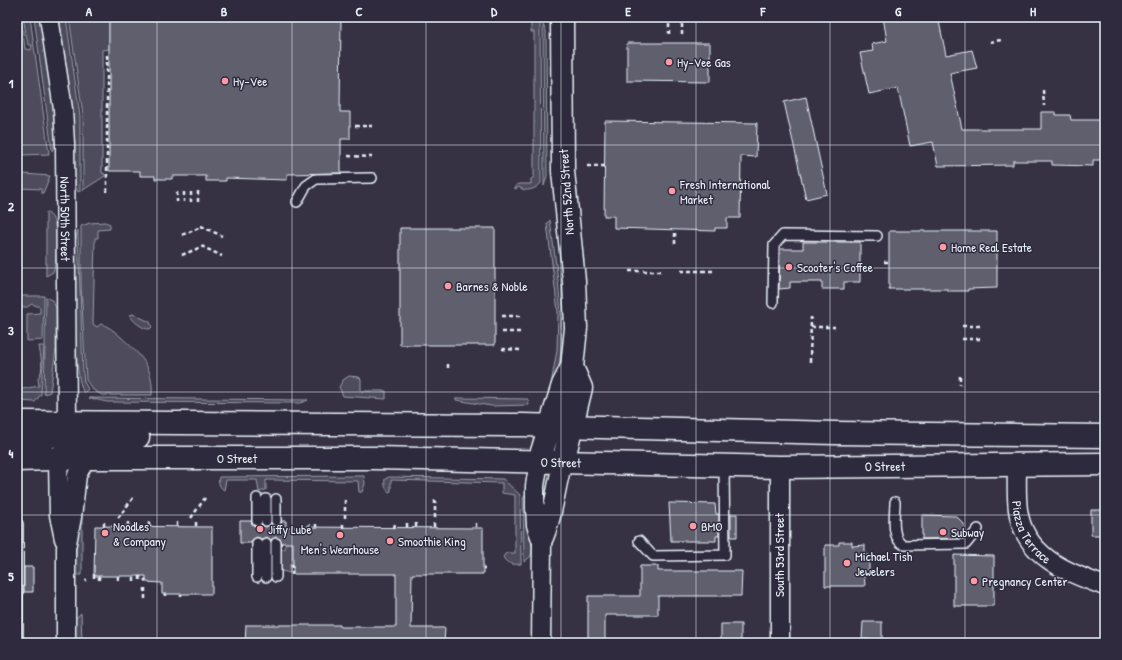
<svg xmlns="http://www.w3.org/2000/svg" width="1122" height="660" font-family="'Patrick Hand',sans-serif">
<rect width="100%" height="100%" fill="#363244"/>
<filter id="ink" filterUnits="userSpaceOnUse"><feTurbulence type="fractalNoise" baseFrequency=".025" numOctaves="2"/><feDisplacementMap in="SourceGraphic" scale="8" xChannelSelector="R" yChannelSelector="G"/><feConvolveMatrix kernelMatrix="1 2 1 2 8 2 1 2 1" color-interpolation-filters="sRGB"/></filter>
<g filter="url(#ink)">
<!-- green -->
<path fill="#4d4b5c" stroke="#9a9eaa" d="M17 17H21L25 49 31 50 32 45H28L23 17H30L49 154 22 155 18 152Z
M34 17H40C43 37 62 139 52 151Z
M59 17H66L80 116V191L78 192 75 186 73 111Z
M69 17H109V49L102 50V173L105 174V176L83 190V115Z
M535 17 539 20 540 26 541 183C536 189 526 193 519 187L515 189V186L518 184H531V179L534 177V32H531V22H520L517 20V17Z
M543 25 546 31 547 176 544 186Z
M24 174 50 176 43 193H41V189L18 188V178Z
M46 212C49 214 52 216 53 219 58 228 57 262 53 272L46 276C46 254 46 234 46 212Z
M550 220C555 261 573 356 550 390L557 350 558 312 547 224Z
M105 222 110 224V229L98 230V238H95L93 324 97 327 101 324C110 327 114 331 121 337 140 355 154 366 152 395H102L93 390 86 380 81 284V226L90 223Z
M78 230 83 374 84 382 88 389 84 393C72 375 75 268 75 242Z
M44 296 43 340 27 341V314L40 313V307L32 304 27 307H18V296Z
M46 297 53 301 56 308V348L50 392 44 394Z
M133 314 150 322 152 327 150 329C144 330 132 321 130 315Z
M39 346H44L41 394 35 402 17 401V390L39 386 38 378C45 370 40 355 39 346Z
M349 376 359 377 361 379V391H386V399L343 396 339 387 343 380Z
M89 398 308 400 300 403 107 402Z
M456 398 528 399 529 405 491 406 456 400Z
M364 476 365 484 362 492H359L358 481 266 480V490L259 492 257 480H226L224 490C219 487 218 482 219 477Z
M389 477 503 479 520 495 521 564C514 565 506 564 503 557L506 553H515V495L502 493V483L391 480V491L389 492C385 489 384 483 385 479Z
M526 494 532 549 531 556 524 562 523 498Z
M82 504V575H75L77 534Z
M293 528V564H290V573L282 571 280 568V550L285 549 286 537Z
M81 613 82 643H75V619Z"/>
<!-- building -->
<path fill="#605e6e" stroke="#e8f1f8" d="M109 17H341L340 112H350V139H341V173L287 174V180L226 178V181H206V176H172V179H155V176H140V171H109Z
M883 17H938L946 55 972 50 977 68 950 73 962 129H1041V112H1056V115H1070L1071 120H1105V156H1101V160H1093V166L1052 165V161H1013V165L938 166 933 142 910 146 898 88 869 94 860 53 873 51 872 44 887 41Z
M627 43H710V82L627 81Z
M806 97 827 194 806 199 784 102Z
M605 121 757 123 756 157 741 156 740 218H727V228H715V231L614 228V216H604Z
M400 228H495V345H400Z
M889 231H997V288L968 289V291H948V289H889Z
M803 242H860V282H844V289H822V282H790V288L779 289 780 249H803Z
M669 503 715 504 716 514H719V536H716V541H671Z
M1091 510H1105V535H1091Z
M731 514H737V537H731Z
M922 515 956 516 964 524V536L963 538 922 539Z
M240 521H251L252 524 257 527 262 525 266 527 271 524 276 527 281 524 282 521H286V527L483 528V574H412L411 628H445L444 643H245L246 625H340V627H396V574H293V543H282L281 540 276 537 271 540 266 537 262 539 257 537 252 540 251 543H240Z
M95 526 212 527V594H162V583L146 582V576H94Z
M839 542H852V546L865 545V555H869V570H864L865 586H825V545H839Z
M954 555 994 556V606H954Z
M640 566H658V571H742L741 596H658V615H605V643H588V596H640Z
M24 567H33V592H24Z
M863 622H882V640L862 639Z
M721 624H741V643H721Z"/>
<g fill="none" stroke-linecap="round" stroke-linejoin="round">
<!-- lane casing -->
<g stroke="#e8f1f8" stroke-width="12">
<path id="lane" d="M297 202 306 186 316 179 372 178
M773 303 774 245 783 235 877 236
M266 499V521
M276 499V521
M895 502C895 515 890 538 904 545L966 544 978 529
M257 521V498
M639 541 653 556 725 555 724 466
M257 543V577
M266 543V577
M276 543V577
M18 643V524"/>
</g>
<!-- street casing -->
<g stroke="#e8f1f8" stroke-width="21">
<g id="street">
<path id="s1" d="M49 17 63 109 65 144 67 422"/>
<path d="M58 459 59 515 64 539"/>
<path d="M539 461 535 486V508L536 525 542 542 541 643"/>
<path id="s2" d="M1017 463C1017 479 1016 495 1018 510 1024 556 1066 572 1105 586"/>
<path d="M542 542C554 517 555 488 563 462"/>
<path d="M66 643V548L72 517 77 475 86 458"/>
<path d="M780 643V467"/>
</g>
</g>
<!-- secondary casing -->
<g stroke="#e8f1f8" stroke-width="25">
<path id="secondary" d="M539 461 563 385 572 367 576 328 574 281 563 171 562 17
M563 462 581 388 572 367"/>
</g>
<!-- primary casing -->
<g stroke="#e8f1f8" stroke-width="25">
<g id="primary">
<path d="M17 422 522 425 835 433 1105 436"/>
<path d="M17 442C39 440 53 441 67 422"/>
<path d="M58 459C62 454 67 449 72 445 85 434 120 437 138 437"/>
<path id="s3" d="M17 460 86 458H375L780 467 1105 464"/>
</g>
</g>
<!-- path -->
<path stroke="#e8f1f8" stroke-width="2.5" stroke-dasharray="4 3" stroke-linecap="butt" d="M669 17V34
M682 17V34
M990 42 1001 40
M1043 90 1044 106
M355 126H372
M348 156 372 157
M587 166H605
M198 191V202
M107 192V53
M177 192V202
M184 192V202
M191 192V202
M201 226 222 236
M675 233V245
M182 235 201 227
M201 246 222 256
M182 255 201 247
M884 262H889
M629 271H664
M681 271H716
M502 316H522
M962 326H983
M811 327H835
M502 332H522
M962 339H983
M502 349 522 350
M810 362 811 317
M448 364V371
M960 376V385
M345 500V520
M435 500V520
M118 518 133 498
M191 518 205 498
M104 522V526
M128 522V526
M149 522V526
M177 522V526
M196 522V527
M407 523V528
M416 523V528
M434 523V528
M476 523V528
M309 524V527
M316 524V527
M343 524V528
M394 528 395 524
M292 564V577
M483 569H485
M94 574V580
M118 576V581
M140 576V581
M85 580H87
M99 580V576
M134 581V576
M144 581 146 579
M145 588V601
M165 594V596
M181 594V596"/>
<!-- lane -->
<use href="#lane" stroke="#2f2a3d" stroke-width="9"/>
<!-- street -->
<use href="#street" stroke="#2f2a3d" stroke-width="18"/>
<!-- secondary -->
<use href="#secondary" stroke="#2f2a3d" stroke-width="22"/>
<!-- primary -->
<use href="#primary" stroke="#2f2a3d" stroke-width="22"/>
</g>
</g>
<!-- grid -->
<path fill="none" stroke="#e8f1f8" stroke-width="1" stroke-opacity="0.55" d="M157 17V643M292 17V643M426 17V643M561 17V643M696 17V643M830 17V643M965 17V643M17 145H1105M17 268H1105M17 392H1105M17 515H1105"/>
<!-- markers -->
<g fill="#ff9aa2" stroke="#2f2a3d" stroke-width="1.5">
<circle cx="669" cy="62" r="4"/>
<circle cx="225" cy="81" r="4"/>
<circle cx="672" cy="191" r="4"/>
<circle cx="943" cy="247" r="4"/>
<circle cx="789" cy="267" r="4"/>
<circle cx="448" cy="286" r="4"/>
<circle cx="693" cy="526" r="4"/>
<circle cx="260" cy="529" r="4"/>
<circle cx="943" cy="532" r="4"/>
<circle cx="105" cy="533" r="4"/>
<circle cx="340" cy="535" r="4"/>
<circle cx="390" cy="541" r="4"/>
<circle cx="847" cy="563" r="4"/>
<circle cx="974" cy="581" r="4"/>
</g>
<g text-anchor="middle" stroke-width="3" stroke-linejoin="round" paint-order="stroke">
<!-- poi labels -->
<g font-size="13" fill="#e8f1f8" stroke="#2f2a3d" text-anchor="start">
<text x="677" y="67">Hy-Vee Gas</text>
<text x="233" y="86">Hy-Vee</text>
<text x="680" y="189">Fresh International<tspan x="680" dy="15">Market</tspan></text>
<text x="951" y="252">Home Real Estate</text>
<text x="797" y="272">Scooter's Coffee</text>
<text x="456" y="291">Barnes &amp; Noble</text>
<text x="113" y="531">Noodles<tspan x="113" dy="15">&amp; Company</tspan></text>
<text x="701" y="531">BMO</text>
<text x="268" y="534">Jiffy Lube</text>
<text x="951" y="537">Subway</text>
<text x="398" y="546">Smoothie King</text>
<text x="340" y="554" text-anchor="middle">Men's Wearhouse</text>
<text x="855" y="561">Michael Tish<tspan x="855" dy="15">Jewelers</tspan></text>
<text x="982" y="586">Pregnancy Center</text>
</g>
<!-- street labels -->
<g font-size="13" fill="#e8f1f8" stroke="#2f2a3d">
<text transform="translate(566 192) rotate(-94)" y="5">North 52nd Street</text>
<text dy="5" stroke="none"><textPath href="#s1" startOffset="203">North 50th Street</textPath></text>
<text dy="5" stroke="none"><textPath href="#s3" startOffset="220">O Street</textPath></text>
<text dy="5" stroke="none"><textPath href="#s3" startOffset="544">O Street</textPath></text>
<text dy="5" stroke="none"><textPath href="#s3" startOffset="868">O Street</textPath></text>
<text dy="5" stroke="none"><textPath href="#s2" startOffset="73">Piazza Terrace</textPath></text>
<text transform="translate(779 555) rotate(-90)" y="5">South 53rd Street</text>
</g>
</g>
<!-- margin -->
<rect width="1122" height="660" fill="none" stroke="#2f2a3d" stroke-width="44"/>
<rect x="22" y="22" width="1078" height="616" fill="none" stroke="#e8f1f8" stroke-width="1.5"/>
<g font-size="13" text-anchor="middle" font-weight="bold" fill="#e8f1f8">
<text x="89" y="16">A</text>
<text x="224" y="16">B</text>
<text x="359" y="16">C</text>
<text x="494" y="16">D</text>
<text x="628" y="16">E</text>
<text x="763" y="16">F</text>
<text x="898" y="16">G</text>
<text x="1033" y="16">H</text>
<text x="11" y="88">1</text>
<text x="11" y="211">2</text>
<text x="11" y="335">3</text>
<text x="11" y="458">4</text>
<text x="11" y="581">5</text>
</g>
</svg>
